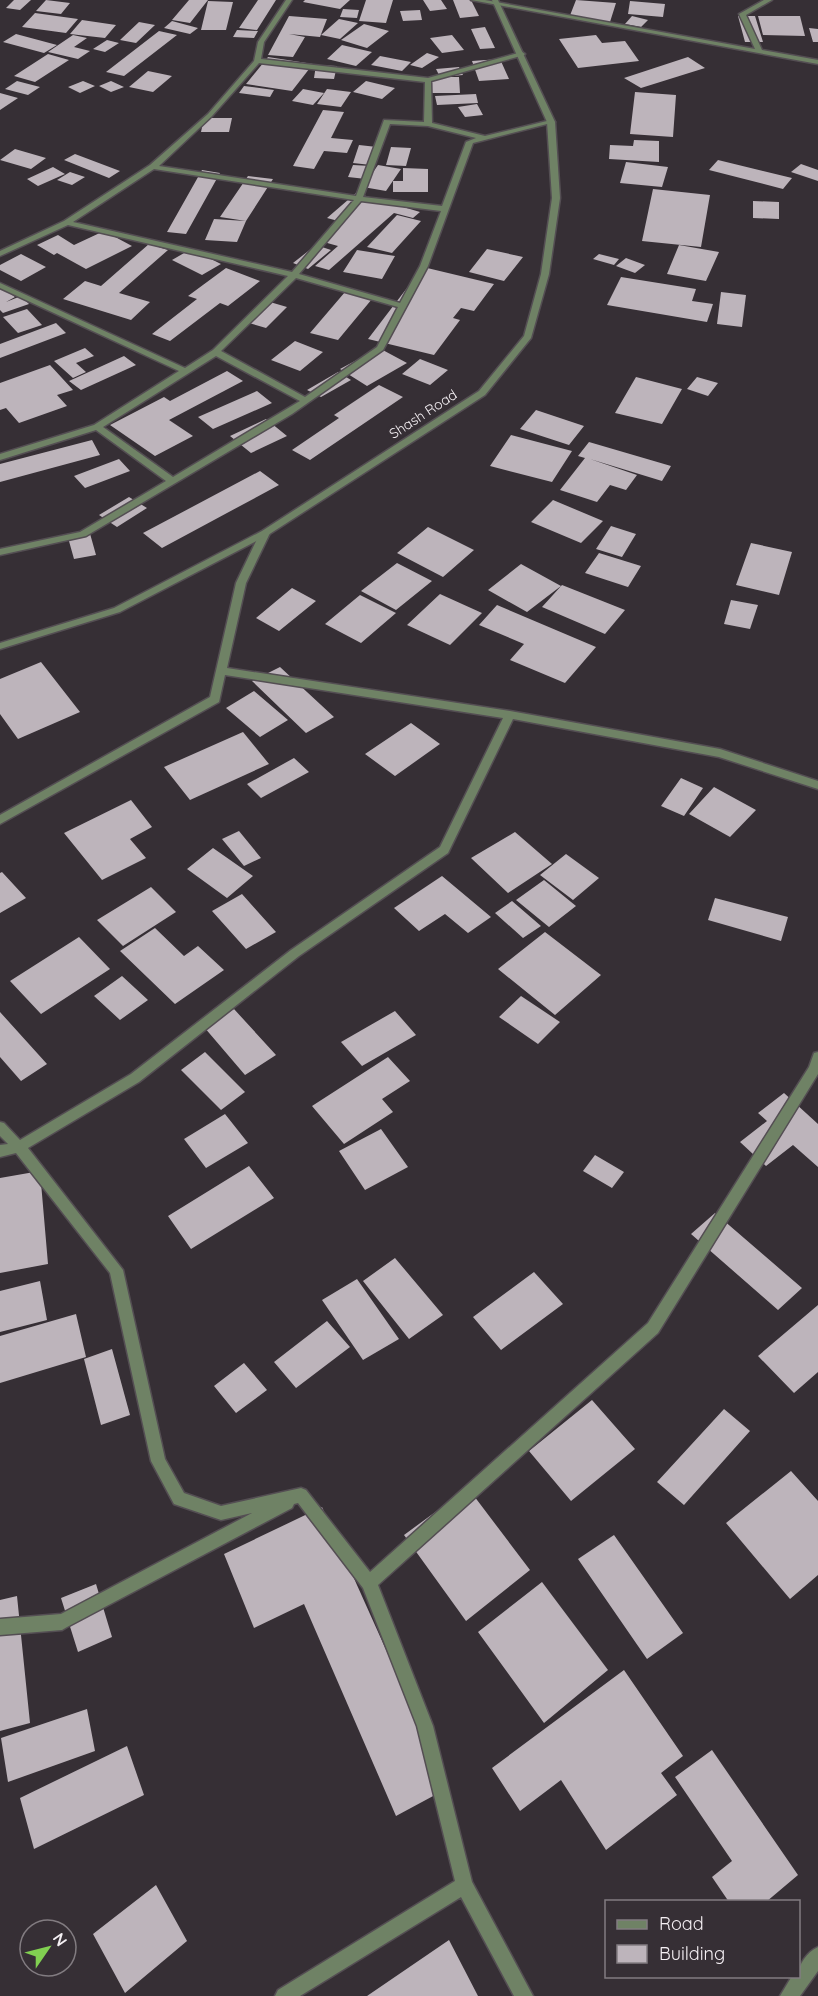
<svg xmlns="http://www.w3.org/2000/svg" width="818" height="1996" font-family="Quicksand,sans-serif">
<rect width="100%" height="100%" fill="#362f35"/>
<!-- building -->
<path fill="#bdb4bb" d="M14 0H31L20 10 6 8Z
M46 0 70 3 61 14 36 11Z
M189 0H208L190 23 172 20Z
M258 0H276L257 30 239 28Z
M305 0H350L340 9 303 2Z
M366 0H393L386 23 359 21Z
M423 0H441L447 9 430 11Z
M453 0H471L479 16 460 18Z
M576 0 616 3 610 22 569 18Z
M208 1 233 2 226 30H201Z
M630 1 665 4 663 17 628 14Z
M343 9 359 10 357 18 340 17Z
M420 10 422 20 403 21 400 11Z
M35 13 78 19 66 33 22 27Z
M289 16 327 19 320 37 289 34 305 37 293 57 268 55Z
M632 16 648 20 641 27 625 24Z
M738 16H755L763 42H745Z
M758 16H800L805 36 763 35Z
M339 19 358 23 340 39 321 35Z
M82 20 116 25 105 38 70 34Z
M172 21 198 28 190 34 164 28Z
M139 22 155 25 136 43 120 40Z
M364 24 389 31 367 48 341 40Z
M485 27 495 48 480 49 471 29Z
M809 28 818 29V42H813Z
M237 30 258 31 254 38 233 37Z
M159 31 177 35 124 76 106 72Z
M16 34 57 45 44 53 3 42Z
M73 35 87 38 74 47 90 51 78 59 48 52Z
M452 35 464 50 442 53 430 38Z
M596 35 602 43 625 41 639 61 578 68 559 39Z
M107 40 119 43 105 52 93 49Z
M342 45 372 52 356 66 327 59Z
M427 53 439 57 422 68 410 65Z
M48 54 69 60 35 82 14 76Z
M380 56 411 62 402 71 371 65Z
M268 57 313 64 292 91 246 84Z
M688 57 705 68 641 88 624 78Z
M500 59 509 79 479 81 472 61Z
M316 65 337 66 334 79 314 78Z
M459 67 463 75 440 77 436 69Z
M148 71 172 76 153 92 129 87Z
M431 77H459L460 93H432Z
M17 81 40 87 28 95 5 89Z
M83 81 95 86 80 93 68 87Z
M111 81 124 87 111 92 99 86Z
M366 81 395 88 382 99 353 92Z
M244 86 274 90 270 97 239 93Z
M303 89 324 93 313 105 292 101Z
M327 89 351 92 341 107 317 104Z
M635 92 676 95 673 137 630 134Z
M0 93 18 98 0 110Z
M476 94 478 103 437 105 435 96Z
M477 104 483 115 465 117 458 107Z
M323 110 344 112 331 138 353 140 347 153 324 151 314 169 293 166Z
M204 118H232L229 132H201Z
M634 140 659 141V162L609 159 610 145 633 146Z
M359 145 377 147 371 165 353 163Z
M391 147 411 148 406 166 386 165Z
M15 149 46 158 31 169 0 160Z
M75 154 120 171 109 178 64 160Z
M718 160 792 178 783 189 709 170Z
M626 162 668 167 662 187 620 183Z
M801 164 818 170V181L791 172Z
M353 165 371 166 366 179 348 177Z
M378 165 401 169 386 191 363 187Z
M53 167 65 174 38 186 27 179Z
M403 168 428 169V192H393V181H403Z
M202 170 220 173 186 234 167 232Z
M70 172 85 177 72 185 57 180Z
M248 176 273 179 246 221 220 217Z
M653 189 710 195 701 247 642 241Z
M356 193 420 212 413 218 394 213 329 270 315 266 338 246 320 241 342 222 327 218Z
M753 201 779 202V219L753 218Z
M397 215 421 221 392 253 367 247Z
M214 219 246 221 237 242 205 240Z
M104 231 132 246 86 269 57 253 54 255 37 245 58 235 74 245Z
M149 244 168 250 119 293 150 302 131 320 63 299 85 281 101 286Z
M316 245 331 250 308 269 293 263Z
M679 245 719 252 706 281 667 274Z
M191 249 221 264 202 275 172 260Z
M487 249 523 257 504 281 469 272Z
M357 250 395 256 382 279 343 272Z
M21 254 46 267 21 281 0 270V265Z
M599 254 619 259 614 265 593 259Z
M626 258 645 265 635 273 616 266Z
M423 267 494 284 474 311 461 308 453 318 460 320 434 355 368 339Z
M226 268 260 281 228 306 220 303 170 341 152 334 197 299 188 296Z
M621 277 696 289 692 301 713 304 707 322 607 305Z
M0 286 15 297 6 302 21 296 29 304 3 313 0 310Z
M345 292 372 299 338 340 310 333Z
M721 292 746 295 742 327 717 324Z
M263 300 287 307 266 328 242 321Z
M27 309 42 325 18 333 3 317Z
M56 323 66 333 0 358V344Z
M295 341 323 352 300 371 271 360Z
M85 348 94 356 76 363 86 372 73 378 54 361Z
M379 348 407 363 367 386 340 369Z
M124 356 136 365 81 390 69 381Z
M420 359 448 370 430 385 402 374Z
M50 365 73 390 57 395 67 406 19 423 6 408 0 410V383Z
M227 371 243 381 169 420 193 436 155 456 110 425 164 397 170 401Z
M338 372 351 380 321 397 307 390Z
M636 377 682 389 662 424 615 413Z
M697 377 718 383 708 396 687 389Z
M379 385 403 397 310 460 292 450 339 418 334 415Z
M257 391 272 403 213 429 198 417Z
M536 410 584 426 569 445 520 429Z
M266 419 287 436 251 453 230 436Z
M511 435 572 451 552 482 490 466Z
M92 440 100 455 0 482V464Z
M589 442 671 466 662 481 590 459 637 475 626 490 610 485 597 502 560 490 585 458 578 456Z
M119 459 130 471 85 488 74 476Z
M260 471 279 485 162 548 143 533Z
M129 497 147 508 117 527 99 515Z
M553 500 603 521 581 543 531 522Z
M611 526 636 534 622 557 596 549Z
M428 527 474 550 443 577 397 553Z
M89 530 96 555 74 559 67 534Z
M751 543 792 552 779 595 736 585Z
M599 553 641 566 628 587 585 573Z
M397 563 432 581 396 610 361 591Z
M521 564 561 586 527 612 488 590Z
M562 585 625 610 605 634 542 607Z
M292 588 316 601 279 631 256 618Z
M440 594 482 613 450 645 407 625Z
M360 595 396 613 361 643 325 624Z
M731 600 758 605 750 629 724 624Z
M497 605 596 647 565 683 510 660 524 644 479 625Z
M41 662 80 712 18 739 0 714V679Z
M280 667 334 717 306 733 252 681Z
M254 691 288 720 260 737 226 708Z
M411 723 440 744 395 776 365 754Z
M243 732 269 764 190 800 164 767Z
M294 758 309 772 261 798 247 784Z
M681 778 703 788 684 816 661 806Z
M714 787 756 810 730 837 689 814Z
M131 800 152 827 130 839 146 858 102 880 64 833Z
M239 831 261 858 244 866 222 839Z
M515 832 552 864 508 893 471 858Z
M213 848 253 876 227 898 187 869Z
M566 854 599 878 573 900 540 875Z
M2 872 26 898 0 913V873Z
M442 876 491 917 468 933 445 914 419 931 394 908Z
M544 880 576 906 549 927 516 900Z
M151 887 176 912 123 946 97 920Z
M242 894 276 932 246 949 212 911Z
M715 898 788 917 781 941 708 920Z
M512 901 541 926 523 938 495 913Z
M155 928 184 956 198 946 224 970 175 1004 120 951Z
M545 932 601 975 555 1015 498 969Z
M79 937 110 969 41 1014 10 981Z
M122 976 148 1000 120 1020 94 996Z
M521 996 560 1022 538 1044 499 1017Z
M234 1009 276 1055 245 1075 204 1027Z
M395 1011 416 1035 362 1066 341 1042Z
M0 1012 47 1064 21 1081 0 1057Z
M205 1052 245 1092 221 1110 181 1070Z
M388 1057 410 1081 382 1099 393 1112 344 1144 312 1106Z
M784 1093 818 1124V1167L793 1145 766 1166 740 1142 767 1121 758 1113Z
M225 1114 248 1143 206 1168 184 1139Z
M381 1129 408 1167 365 1190 339 1151Z
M595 1155 624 1172 612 1188 583 1171Z
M249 1166 274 1198 191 1249 168 1216Z
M40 1171 48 1264 0 1273V1178Z
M715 1213 802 1288 778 1310 691 1234Z
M395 1258 443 1315 409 1339 363 1281Z
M534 1272 563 1304 501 1350 473 1317Z
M357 1279 399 1339 363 1360 322 1300Z
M40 1281 47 1320 0 1332V1291Z
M818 1305V1372L794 1393 758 1356Z
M76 1314 86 1357 0 1383V1336Z
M327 1321 350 1347 296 1388 274 1362Z
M112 1349 130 1415 101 1425 84 1359Z
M244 1363 267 1390 236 1413 214 1386Z
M592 1400 635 1449 571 1501 529 1451Z
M724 1409 750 1431 684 1505 657 1482Z
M791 1471 818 1501V1575L790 1599 726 1523Z
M468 1488 530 1570 466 1621 404 1535Z
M322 1507 448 1788 396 1816 304 1604 254 1628 224 1554Z
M614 1535 683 1633 647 1659 578 1559Z
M542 1582 608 1670 544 1723 478 1632Z
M96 1584 112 1637 78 1652 61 1598Z
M17 1596 30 1723 0 1731V1600Z
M624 1670 683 1756 661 1773 677 1795 606 1850 561 1780 520 1811 492 1768Z
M87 1709 95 1751 8 1782 1 1738Z
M127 1746 144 1795 34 1849 20 1798Z
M712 1750 798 1875 766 1902H729L712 1877 732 1861 675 1777Z
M156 1885 187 1941 125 1993 93 1934Z
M449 1940 478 1996H367Z"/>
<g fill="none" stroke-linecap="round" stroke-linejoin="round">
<!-- minor casing -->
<g stroke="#544e53" stroke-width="3">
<path id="minor" d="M286 0H292L264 42 261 59 428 78 522 52 525 54 524 55 431 81 432 123 485 136 551 120 555 122 473 143 428 266 383 350 292 414 86 536 0 555V549L80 532 166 481 96 430 0 460V454L94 425 179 371 0 288V283L185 368 213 350 288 276 68 225 0 256V251L64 221 150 165 208 114 254 61 258 42ZM259 63 425 82 424 122 384 120 356 196 159 166 212 116ZM390 124 428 126 476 138 466 142 442 206 363 197ZM154 169 354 200 292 272 73 222ZM361 201 441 211 420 266 400 303 299 274ZM296 278 398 307 377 347 305 397 221 351ZM216 356 300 401 173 477 103 427Z
M471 0H485L755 49 739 14 764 0H772L746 15 762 50 818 60V64Z
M265 530 270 533 246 583 227 668 510 711 720 749 818 781V789L719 757 513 719 448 853 299 956 139 1082 28 1148 123 1270 165 1459 184 1493 221 1506 301 1488 306 1490 370 1572 648 1323 809 1067 814 1053 818 1052V1074L658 1333 378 1585 433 1726 472 1882 533 1996H514L461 1897 300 1996H275L278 1990 455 1881 417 1726 363 1588 298 1503 294 1504 292 1508 67 1627 62 1630 0 1635V1619L61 1614 252 1513 221 1520 174 1504 151 1461 110 1273 16 1153 0 1157V1145L8 1144 0 1136V1122L4 1123 20 1140 131 1074 291 950 440 847 503 718 225 675 219 702 0 824V815L210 697 236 583 260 533Z
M818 1947V1971L800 1996H780L792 1976H798C798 1965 807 1952 818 1947Z"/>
</g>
<!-- tertiary casing -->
<g stroke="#544e53" stroke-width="3">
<path id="tertiary" d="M492 0H498L555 122 560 198 549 274 531 338 485 395 268 535 120 612 0 649V643L114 608 262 531 479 391 524 336 541 274 552 198 547 122Z"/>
</g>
<!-- minor -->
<use href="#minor" fill="#6f8265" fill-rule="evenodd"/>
<!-- tertiary -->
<use href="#tertiary" fill="#6f8265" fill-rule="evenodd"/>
</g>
<g text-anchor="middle" stroke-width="6" stroke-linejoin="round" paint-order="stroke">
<!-- far-street labels -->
<g font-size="14" fill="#f4eff3" stroke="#362f35">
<text transform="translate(423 414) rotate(-33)" y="5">Shash Road</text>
</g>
</g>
<!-- legend -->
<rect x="605" y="1900" width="195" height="78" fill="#362f35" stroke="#827c81" stroke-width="1.5"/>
<rect x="617" y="1920" width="30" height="9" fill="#6f8265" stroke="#827c81" stroke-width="1.5"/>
<text x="659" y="1930" font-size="18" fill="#f4eff3">Road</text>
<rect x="617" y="1945" width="30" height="18" fill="#bdb4bb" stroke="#827c81" stroke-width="1.5"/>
<text x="659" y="1960" font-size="18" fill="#f4eff3">Building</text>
<!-- north arrow -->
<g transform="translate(48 1948) rotate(55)"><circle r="28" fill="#362f35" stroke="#827c81" stroke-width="1.5"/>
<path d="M0-4.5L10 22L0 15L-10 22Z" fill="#81d051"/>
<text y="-9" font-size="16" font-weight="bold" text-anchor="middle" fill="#f4eff3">N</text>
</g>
</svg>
